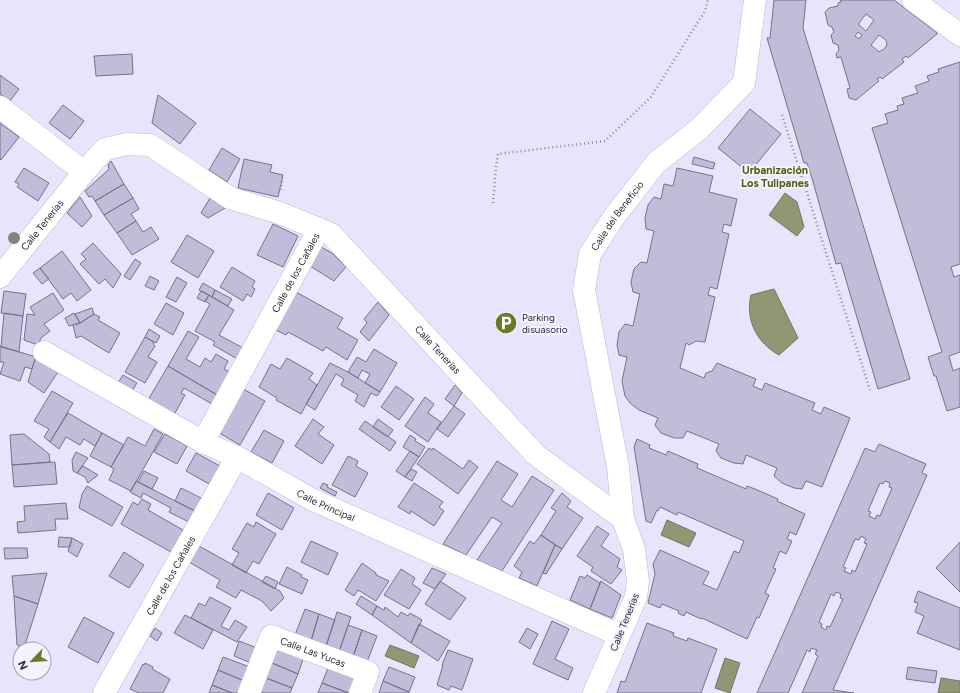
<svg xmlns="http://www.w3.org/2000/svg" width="960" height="693" font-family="Figtree,sans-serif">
<rect width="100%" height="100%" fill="#e7e4fc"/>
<!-- water -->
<path fill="#8f9773" stroke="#717660" d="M785 193 797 202 804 227 797 236 769 215Z
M774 289 798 338 779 355C757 343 745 320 751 295Z
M667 520 696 533 689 547 661 535Z
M390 645 419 656 414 668 385 656Z
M725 658 740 663 730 693 715 688Z
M941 678 960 681V693H938Z"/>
<!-- building -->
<path fill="#c0bcd9" stroke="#76728d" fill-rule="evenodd" d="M774 0H806L803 28 910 379 878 389 841 263 836 264 812 178 807 163H804L767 38H770Z
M840 0H894L937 33V34L908 58 906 56 902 59 904 62 882 79 880 77 877 79 879 81 856 100 849 98 847 89 850 88 841 57 837 58 836 54 839 50 838 45 833 43 831 35 834 32 832 27 828 25 825 12 829 8 838 6V3L841 2ZM866 14 874 20 866 31 859 25V23ZM858 32 862 35 859 39 855 36ZM879 35 886 40 887 45 884 49 879 52 871 45Z
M132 54 133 74 96 76 94 56Z
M960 62V264L951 267 954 277 960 275V352L949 356 953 371 960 368V407L947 411 936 376H934L928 357 942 352 872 128 888 123 885 114 898 110 897 106 904 104 902 98 918 93 915 86 929 81 927 76 939 72 938 69Z
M0 75 19 89 10 101 0 94Z
M158 95 196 123 180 144 152 123Z
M63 105 84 121 70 139 49 123Z
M750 109 781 134 749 173 718 148Z
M0 123 19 137 1 160 0 159Z
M222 148 240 159 227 182 209 170Z
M694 157 715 163 713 169 692 164Z
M244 159 272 165 270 172 283 175 278 197 238 188Z
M111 161 124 184 95 201 92 196 89 197 85 191 109 169 108 165Z
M24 168 49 183 38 201 17 187 19 184 15 182Z
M677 168 713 176 709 192 737 199 731 226 724 224 722 232 729 234 717 289 710 287 708 295 715 297 705 342 696 341 689 345 686 343 680 368 704 378 706 373 712 371 717 363 756 379 753 386 762 390 765 383 815 403 812 410 821 414 824 407 850 418 822 487 806 481 802 489 794 488 782 483 774 476 777 468 746 455 743 464 734 463 721 458 716 451 719 444 687 431 683 438H674L661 433 655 425 658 418 639 410 630 403 625 396 622 381 627 357 619 355 617 345 619 332 625 324 633 326 639 297 640 294 633 292 631 282 634 269 641 262 647 263 654 231 646 229 645 218 648 205 654 197 661 199 664 184 673 186Z
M124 184 133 198 104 215 95 201Z
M80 197 92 216 82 227 67 213Z
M133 198 139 209 131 214 136 221 117 233 104 215Z
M210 198 225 208 208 218 201 213Z
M136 221 143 232 151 227 159 239 132 255 117 233Z
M273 224 298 236 283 267 257 255Z
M187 235 214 251 198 278 171 262Z
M93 243 121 274 113 288 105 279 99 284 80 264 86 259 81 254Z
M321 247 332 253 346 267 334 281 310 266Z
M62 251 91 290 77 301 71 293 63 299 40 268Z
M135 259 141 263 130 280 124 276Z
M232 267 255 281 252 287 255 289 251 297 247 294 243 301 220 287Z
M40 268 49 279 42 284 33 273Z
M150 276 159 281 154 290 145 286Z
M177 277 187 283 176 302 166 297Z
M203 283 215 290 212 297 199 290Z
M215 290 232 299 228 306 212 297Z
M4 291 26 294 23 316 1 313Z
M201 291 209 295 205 302 197 298Z
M296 292 343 318 337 328 358 340 347 360 326 347 323 351 288 332 286 335 274 329Z
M53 293 64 310 44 324 50 331 41 338 38 345 24 340 27 314 35 315 30 307Z
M209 295 234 310 219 335 245 349 239 360 213 345 215 342 195 331 210 304 205 301Z
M378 302 389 315 369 341 360 332 367 323 364 319Z
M166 303 184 313 173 335 154 324Z
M92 308 94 314 80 323 75 314Z
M4 313 23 316 19 352 1 347Z
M74 313 80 323 69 326 65 318Z
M94 314 100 317 98 320 120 333 109 353 81 336 76 338 73 325 80 323Z
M149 329 160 336 156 343 145 337Z
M188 331 199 337 186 359 200 367 205 358 211 362 216 354 228 361 224 369 232 373 219 396 168 366Z
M145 337 154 342 153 344 155 346 148 357 157 362 145 383 125 372Z
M0 346 36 357 32 369 25 367 20 381 0 374 4 362H0Z
M374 349 397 363 380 392 365 383 370 374 362 370 358 378 348 372 357 357 366 362Z
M287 358 313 373 309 379 317 385 301 414 276 400 277 398 259 387 271 364 280 369Z
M35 359 58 372 44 393 28 382Z
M330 363 348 372 380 392 377 396 371 393 364 407 355 401 358 395 341 385 344 379 336 374 315 410 306 404Z
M168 366 219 396 214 405 184 388 181 393 185 395 174 415 148 400Z
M123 375 137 383 132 391 118 383Z
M455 385 462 393 454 406 445 399Z
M396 386 414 399 399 420 381 407Z
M243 389 265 401 240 445 221 434 220 431Z
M52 391 73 403 50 442 44 437 49 429 34 421Z
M425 397 434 404 428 413 441 422 428 442 405 426Z
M454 406 465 414 448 437 437 429Z
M68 413 102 433 95 446 84 439 80 445 66 437 59 449 50 442Z
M313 419 324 427 318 434 334 445 322 464 295 446Z
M378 419 393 430 388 437 373 427Z
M365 421 396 442 390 451 359 429Z
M154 429 163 434 131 491 109 480 114 469 111 467 128 437 145 446Z
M264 430 284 441 272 463 251 452Z
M102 433 124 445 111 467 90 456Z
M24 434 49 454 50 462 12 465 10 435Z
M165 434 187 446 177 464 154 452Z
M410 435 416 439 415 441 425 447 419 457 403 447Z
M637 439 650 445 649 448 666 455 668 451 698 464 697 468 746 489 747 486 755 489 778 499 777 501 805 514 796 535 790 532 787 539 792 541 786 554 780 551 773 568 776 569 765 593 769 595 759 618 757 617 747 639 702 618 701 619 686 612 684 616 678 613 679 611 662 604 660 608 648 603 655 574 653 564 660 550 709 572 703 584 717 590 734 551 739 553 744 541 678 512 677 515 660 507 658 511 657 510 651 523 646 521 634 447Z
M879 444 926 464 922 473 927 475 833 690 854 693H802L818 656 815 654 817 650 811 648 810 652 807 650 788 693H757L865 448 875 452ZM885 481 890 483 889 487 892 488 880 516 877 515 875 519 869 516 871 512 868 511 880 483 883 484ZM861 536 866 539 864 543 867 544 855 572 852 570 851 574 844 571 846 568 843 567 855 539 859 540ZM836 592 841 594 840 598 843 599 830 627 827 626 826 630 821 627 822 624 819 622 831 594 834 596Z
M429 448 432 450 433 448 463 469 469 460 478 467 458 494 417 464Z
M410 451 419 457 405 477 396 471Z
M76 452 88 458 77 473 73 471 72 460Z
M196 453 220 466 209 484 186 471Z
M348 456 358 461 356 466 368 473 355 497 332 485Z
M497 461 518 474 501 500 512 507 532 476 554 490 502 571 477 560 502 523 492 517 466 555 443 544Z
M55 462 57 484 14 487 12 465Z
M83 466 98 475 88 483 85 477 77 473Z
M411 469 417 472 412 481 405 477Z
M144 471 158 478 152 489 138 482Z
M136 481 195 511 189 522 169 512 171 508 143 493 141 498 130 492Z
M323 483 328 485 327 487 337 492 335 496 320 488Z
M414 483 443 502 439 507 444 511 434 526 411 511 410 514 398 507Z
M87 486 123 507 112 526 79 508 82 494Z
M181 488 201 498 195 511 175 501Z
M268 493 294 508 282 530 256 515Z
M562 493 571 501 567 507 583 518 562 549 541 535 556 511 551 508Z
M142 499 151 504 148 510 183 530 171 552 121 524 133 502 138 505Z
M66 503 68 519H55L56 530 18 533 17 522 25 521 24 506Z
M256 522 276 534 259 564 253 561 246 573 232 565 239 553 232 549 247 523 254 527Z
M597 526 609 534 601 546 620 559 617 567 622 570 611 584 591 571 593 567 577 556Z
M541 535 555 545 537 586 519 578 522 572 514 566 530 541 534 544Z
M59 537 72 538 70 547H58Z
M72 538 83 544 77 557 68 551Z
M311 541 338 553 328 575 301 562Z
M960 542V592L936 568Z
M555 545 562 549 546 574 543 573Z
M199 546 280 591 284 598 271 611 262 601 241 590 236 598 216 587 220 580 189 562Z
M4 548H27L28 558 5 559Z
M124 552 144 565 129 588 109 576Z
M362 563 376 573V575L389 581 376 601 358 590 354 596 345 590Z
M287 567 302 575 301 577 308 580 302 594 279 584Z
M432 568 446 574 435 589 423 583Z
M401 569 415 578 412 584 421 590 409 609 384 595Z
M47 573 38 604 14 596 12 576Z
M587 575 600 583 590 609 570 600 580 576 585 578Z
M266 576 278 582 275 589 262 582Z
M440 581 466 598 450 620 425 604Z
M601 581 621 595 612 618 590 609Z
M918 591 960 608V650L917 633 924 616 915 612 918 603 914 602Z
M14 596 38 604 24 648 17 645Z
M361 596 377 606 372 615 356 604Z
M210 597 231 608 221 626 229 630 235 620 247 627 237 642 191 618 199 603 205 606Z
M377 606 384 610 385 607 398 617 401 612 408 616 410 613 422 620 411 643 372 615Z
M305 609 319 614 311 641 295 635Z
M337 612 351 617 339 652 326 646Z
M319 614 335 620 326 646 311 641Z
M185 615 213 630 203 649 174 633Z
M84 617 114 633 98 663 68 647Z
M552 621 569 629 555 659 573 668 568 680 533 664Z
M647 623 674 633 673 636 687 641 688 638 717 649 701 693H617L621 681 625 682Z
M419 624 450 641 438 661 411 643Z
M348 625 362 630 353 657 339 652Z
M155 628 162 633 157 641 150 636Z
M527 628 538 634 530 649 519 642Z
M362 630 377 636 367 662 353 657Z
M239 641 257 648 251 663 234 656Z
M277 649 303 659 298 674 272 663Z
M448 650 473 659 462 690 451 686 449 690 437 685 443 665H442Z
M223 657 250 667 244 681 218 670Z
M145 663 153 667 152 669 170 679 163 693H139L130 689 143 664 144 665Z
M272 663 298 674 292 688 266 678Z
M389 667 415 677 409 692 383 681Z
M908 667 937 671 935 683 906 679Z
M328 668 355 678 349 693 322 683Z
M218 670 244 681 240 693H232L212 685Z
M266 678 292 688 290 693H264L260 692Z
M383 681 409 692V693H379Z
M322 683 348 693H318Z
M212 685 232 693H209Z"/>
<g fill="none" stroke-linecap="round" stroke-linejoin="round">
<!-- minor casing -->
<g stroke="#bcb8d5" stroke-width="23">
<g id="minor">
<path d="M913 0 960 35"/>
<path d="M0 107 84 172"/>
<path id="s1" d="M0 277 84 172 105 149 127 144 150 145 230 198 277 212 331 234 536 455 623 519 634 549 638 581 636 597 594 693"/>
<path id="s2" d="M44 352 203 442 237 457 311 499 619 635"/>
<path id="s3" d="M203 442 319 229"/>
<path id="s4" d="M623 519 618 467 584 290 590 254 614 217 656 163 699 129 744 83 755 0"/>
<path id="s5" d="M104 693 237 457"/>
<path id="s6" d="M249 693 271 636 368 672 360 693"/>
</g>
</g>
<!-- path -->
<path stroke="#8d8b9d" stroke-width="2.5" stroke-dasharray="1 3" stroke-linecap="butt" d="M782 115 870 390
M281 190 282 180
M493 203 496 167 498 154 605 141 651 97 705 11 708 0"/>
<!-- minor -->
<use href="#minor" stroke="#fff" stroke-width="22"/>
</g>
<!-- trees -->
<circle fill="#818476" cx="14" cy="238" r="6"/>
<!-- icons -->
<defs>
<g id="parking-disc" transform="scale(1.15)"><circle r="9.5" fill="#6b7925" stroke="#f4f2ff"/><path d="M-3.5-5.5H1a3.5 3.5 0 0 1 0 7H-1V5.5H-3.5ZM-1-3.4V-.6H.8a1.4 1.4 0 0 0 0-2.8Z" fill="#fff"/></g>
</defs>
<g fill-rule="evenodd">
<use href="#parking-disc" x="506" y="323"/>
</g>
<g text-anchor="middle" stroke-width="4" stroke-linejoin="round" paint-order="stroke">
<!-- street labels -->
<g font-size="10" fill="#2b2a35" stroke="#f4f2ff">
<text dy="4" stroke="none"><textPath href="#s4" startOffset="316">Calle del Beneficio</textPath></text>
<text dy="4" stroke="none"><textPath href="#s1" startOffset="67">Calle Tenerías</textPath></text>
<text dy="4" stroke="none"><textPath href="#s3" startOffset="193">Calle de los Cañales</textPath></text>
<text dy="4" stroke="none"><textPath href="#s1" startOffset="572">Calle Tenerías</textPath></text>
<text dy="4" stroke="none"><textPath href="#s2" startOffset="321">Calle Principal</textPath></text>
<text dy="4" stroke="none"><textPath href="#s5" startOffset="135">Calle de los Cañales</textPath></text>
<text transform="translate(624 622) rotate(-68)" y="4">Calle Tenerías</text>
<text dy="4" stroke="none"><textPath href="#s6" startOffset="106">Calle Las Yucas</textPath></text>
</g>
<!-- poi labels -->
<g font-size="10" fill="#2b2a35" stroke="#f4f2ff" text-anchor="start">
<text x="522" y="321">Parking<tspan x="522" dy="12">disuasorio</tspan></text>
</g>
<!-- neighbourhood labels -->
<g font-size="11" font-weight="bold" fill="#525e0c" stroke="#f4f2ff">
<text x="775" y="174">Urbanización<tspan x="775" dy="13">Los Tulipanes</tspan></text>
</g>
</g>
<!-- north arrow -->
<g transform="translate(32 661) rotate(245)"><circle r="19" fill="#f4f2ff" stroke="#a4a2ae"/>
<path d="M0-3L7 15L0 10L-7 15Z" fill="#6b7925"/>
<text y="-6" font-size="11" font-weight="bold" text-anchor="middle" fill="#2b2a35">N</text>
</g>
</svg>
